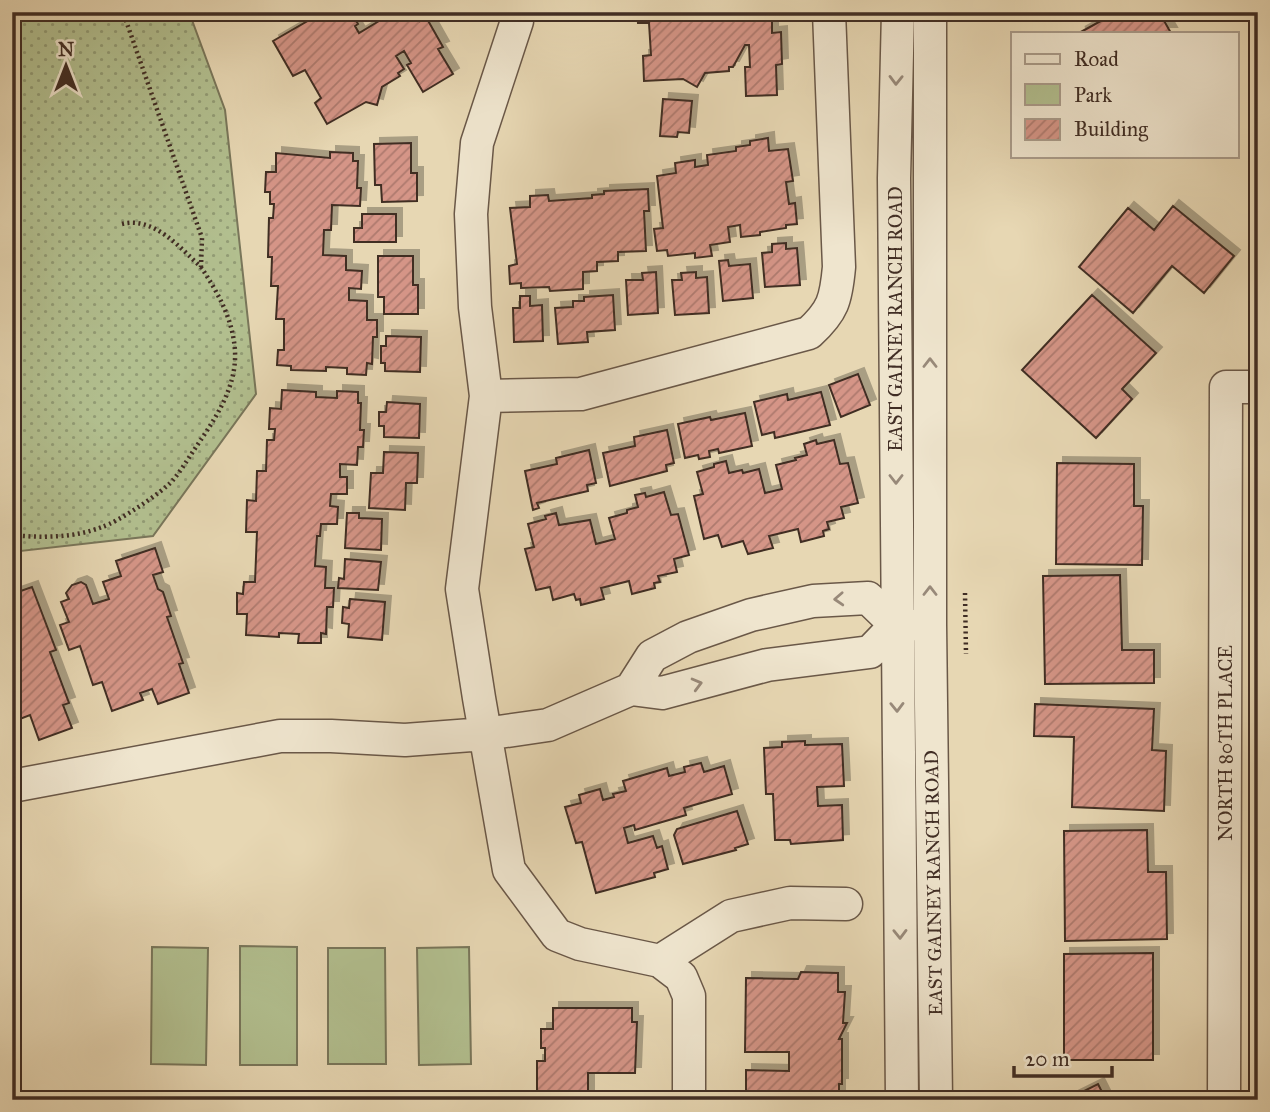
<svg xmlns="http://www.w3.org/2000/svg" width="1270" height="1112" font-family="'IM FELL Great Primer',serif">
<defs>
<pattern id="grass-dots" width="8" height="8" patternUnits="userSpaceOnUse" patternTransform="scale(1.75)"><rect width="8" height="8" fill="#b2bf8f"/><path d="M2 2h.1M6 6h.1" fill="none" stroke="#929c75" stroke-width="1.8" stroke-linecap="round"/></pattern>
<pattern id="building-hatch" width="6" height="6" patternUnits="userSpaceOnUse" patternTransform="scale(1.75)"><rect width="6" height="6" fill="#d59587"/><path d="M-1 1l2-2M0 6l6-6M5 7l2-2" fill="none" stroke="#ae7a6e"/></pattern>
<filter id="shadow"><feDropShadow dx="6" dy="-6" stdDeviation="0" flood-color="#0004"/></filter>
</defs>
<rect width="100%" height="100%" fill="#e7d7b3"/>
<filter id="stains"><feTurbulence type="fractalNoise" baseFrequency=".00286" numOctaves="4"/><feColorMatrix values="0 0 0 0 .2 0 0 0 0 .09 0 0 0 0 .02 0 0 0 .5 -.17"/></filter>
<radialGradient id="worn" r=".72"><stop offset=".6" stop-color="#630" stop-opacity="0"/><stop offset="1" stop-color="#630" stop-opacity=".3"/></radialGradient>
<!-- grass -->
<path fill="url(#grass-dots)" stroke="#79765a" stroke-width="2" d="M12 12H189L225 110 256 394 153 536 12 552Z"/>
<!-- park -->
<path fill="#b2bf8f" stroke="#79765a" stroke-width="2" d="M240 946 297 947V1065H240Z
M152 947 208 948 206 1065 151 1064Z
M469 947 471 1064 419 1065 417 948Z
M328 948H385L386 1064H328Z"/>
<!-- building -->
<path fill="url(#building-hatch)" stroke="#402d24" stroke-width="2" filter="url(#shadow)" d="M314 12H329L331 16 339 12H351L358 24 355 26 359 33 379 21 375 14 368 17 366 12H415L420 21 426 17 443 47 438 49 453 74 423 92 407 65 411 63 404 51 396 56 404 69 398 73 400 76 382 87 377 105 366 102 327 124 315 103 321 98 305 70 293 76 273 41 316 16Z
M637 12H712L713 14 772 12V33L781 32 782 64 776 65 777 95 746 96 745 67H750L749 45H745L733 67H729V71L705 73 697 87 683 79 644 81 643 56 651 55 649 23H638Z
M1117 12H1159L1171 33H1079Z
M663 99 692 101 689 133 678 132 677 137 660 136Z
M768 138 769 151 788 149 793 181 786 182 789 204 795 203 797 224 786 225V228L760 232V235L741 237 740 225 728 227 730 242 710 245 712 256 695 258V253L668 256 667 250 657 251 654 229 663 228 657 176 676 173 675 163 695 160V167L708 165 707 155 736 151V147L750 145V141Z
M411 143V173H417V201L382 202 381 185H375L374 144Z
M330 152 353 153V161H358L357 188H361L360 206 332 205 331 230H324L323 255 346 256V270L362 271 361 289 349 288V300L367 301V320H377V337H373L372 364 367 363 366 375 347 374V368L326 367V371L291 370V366L277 365 278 350H284V319H276L278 286H271L272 257H268L269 218H273L274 204H270V192H265L266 172H276V153L330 158Z
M648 189 649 211H644L646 251 618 252V261L597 262V271L583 272V289L550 291 549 287 521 288V283L510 284 509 266 517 264 510 208 530 207V196L548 195 549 201 592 198V195L604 194V191Z
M1173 206 1234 256 1204 293 1172 266 1133 313 1079 267 1128 208 1154 230Z
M362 214H396V242H354V228H362Z
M1253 223H1258V314H1252Z
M786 243V249L797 248 800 285 765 287 762 253 772 252V244Z
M378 256H413V285H418V314H384V297H378Z
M728 260 729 266 750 264 753 298 723 301 719 261Z
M656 272 658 313 628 315 626 280H643L642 273Z
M696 272V278L707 277 709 313 675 315 672 280H682L681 273Z
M613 295 615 330 587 332 588 342 558 344 555 308 573 307V301H584V297Z
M1092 295 1156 353 1122 389 1132 399 1096 438 1022 370Z
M520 296H530V306L542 305 543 341 514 342 513 308H520Z
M386 336 421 337 420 372 385 371V363H381V346H386Z
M858 374 870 405 841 417 829 385Z
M282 390 316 392V397L337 398V391L358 392V403H361L360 430H364L363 447H358L357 465 340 464V477H347V494H331L330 506 338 507 337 524H321L320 536H317L315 566 326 567 325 588H334L333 607H327L326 634 321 633V643H298L299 634 279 633V637L246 635 247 614H237V593L243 594 244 582H255L257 532H246L247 500 256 501 257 471H266L267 440H274L275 429H269L270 408 281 409Z
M821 392 830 425 775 438 774 432 762 435 754 402 787 394 788 400Z
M387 402 420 404 419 438 384 437V426H379V412H386Z
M745 413 752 446 719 453 718 449 709 451 710 457 699 459 698 455 685 458 678 424 710 417 711 420Z
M667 430 674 463 666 465 667 471 610 486 603 453 635 446 634 437Z
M816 440 817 444 834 440 840 464 848 463 858 503 841 507 844 518 827 522 829 529 823 531 824 536 801 542 798 529 769 536 773 548 748 554 743 541 722 547 718 535 704 539 694 496 703 494 697 472 714 467V464L726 461 729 473 742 470 743 473 759 469 765 493 782 489 776 465 796 460 795 458 807 455 804 444Z
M589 450 596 483 587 485 588 491 537 503 539 508 533 510 525 471 557 464 556 458Z
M384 452 418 453 417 483H406L405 510 369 508 371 473H383Z
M1057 463 1134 464V506H1143L1142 565 1056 564Z
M664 492 671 515 678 514 689 555 674 559 677 572 658 576 660 582 654 583 655 588 632 594 629 581 601 588 604 599 581 605 580 599 576 600 574 594 553 600 550 587 536 590 525 549 534 547 528 524 546 519 545 516 556 513 559 525 590 520 596 544 615 539 609 518 627 513V510L638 507 635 495 645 493 646 497Z
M347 513H359V518L382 519 381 550 345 548Z
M155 548 163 572 153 575 158 589 163 592 171 616 167 617 183 663 179 664 189 693 158 704 152 689 140 693 143 700 112 711 102 682 93 685 80 646 69 650 60 625 69 622 61 602 69 599 66 593 72 585 81 582 86 585 93 604 109 599 103 582 121 576 116 561Z
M345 559 381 562 378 590 338 588 339 578 344 579Z
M1120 575 1122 650H1154V683L1045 684 1043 576Z
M32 587 56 650 50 652 69 703 63 705 72 728 39 740 30 715 12 722V594Z
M350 599 385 602 382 640 348 637 349 624 342 623 343 607 349 608Z
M1035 704 1154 709 1152 750 1166 751 1164 811 1072 807 1074 737 1034 736Z
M805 741V745L842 744 844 786 817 787 818 806 842 805 843 840 791 844 790 840H775L773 794H766L764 748 782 747V742Z
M701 763 704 772 724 766 732 794 684 808 686 815 635 830 634 825 624 828 628 843 653 836 657 848 662 846 668 869 654 873 655 877 596 893 582 842 576 843 565 807 581 803 579 795 600 789 603 800 614 797 613 794 626 791 623 781 667 768 669 776 685 772 684 767Z
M737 811 748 844 735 848 736 850 683 864 674 835 677 829Z
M1147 830 1148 872H1166L1167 939 1065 941 1064 831Z
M1153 953V1060H1064V954Z
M801 972 838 973V992H845L843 1023H847L839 1039H842V1084H839V1100H746V1070L789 1071V1052H745L746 978 798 979Z
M553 1008H632V1022H637L635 1073H588V1100H621H537V1061H545V1048H541V1029H553Z
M1098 1084 1106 1100H1066Z"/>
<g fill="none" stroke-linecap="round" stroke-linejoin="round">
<!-- street casing -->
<g stroke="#6a5848" stroke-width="35">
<path id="street" d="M516 12 517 21 477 143 471 214 475 307 486 396 462 589 479 698 509 870 557 935 580 944 660 961 681 977 689 996V1100
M898 12 894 178 902 1100
M930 12V624L936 1100
M486 396 581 394 809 333C833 311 836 300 839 267L829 12
M631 689 652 656 688 637 751 615 813 601 868 598 896 625H909
M12 786 280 736H331L405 740 485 734 548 725 631 689 662 693 767 665 870 652 896 625
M660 961 731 916 790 903 846 904
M1224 1100 1226 387H1258"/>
</g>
<!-- path -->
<path stroke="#402d24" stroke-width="4.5" stroke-dasharray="2 3.5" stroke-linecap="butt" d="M122 224C154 216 180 248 201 267L202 238 123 12
M12 535C42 538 74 538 102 527 118 522 163 492 173 480 180 472 186 462 192 453 212 423 237 390 235 351 233 319 218 293 201 267
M965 593 966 654"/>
<!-- street -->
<use href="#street" stroke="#efe5ce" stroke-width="32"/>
</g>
<!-- one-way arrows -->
<defs><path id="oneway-chevron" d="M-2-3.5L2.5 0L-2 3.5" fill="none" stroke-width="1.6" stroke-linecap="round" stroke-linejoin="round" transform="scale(1.75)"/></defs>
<g stroke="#988979">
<use href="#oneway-chevron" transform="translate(896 80) rotate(91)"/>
<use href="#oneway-chevron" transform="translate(930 363) rotate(-90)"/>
<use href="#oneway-chevron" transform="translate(896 479) rotate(90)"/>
<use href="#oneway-chevron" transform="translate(930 591) rotate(-90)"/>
<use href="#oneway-chevron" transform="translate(839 599) rotate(177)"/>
<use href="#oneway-chevron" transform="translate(697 684) rotate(-15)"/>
<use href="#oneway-chevron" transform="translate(897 707) rotate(89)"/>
<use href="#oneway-chevron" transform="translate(900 934) rotate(89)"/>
</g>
<g text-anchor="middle" stroke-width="6" stroke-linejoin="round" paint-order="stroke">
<!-- street labels -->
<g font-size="19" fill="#402d24" stroke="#efe5ce">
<text transform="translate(895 319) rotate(-90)" y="7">EAST GAINEY RANCH ROAD</text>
<text transform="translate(1225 743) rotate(-90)" y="7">NORTH 80TH PLACE</text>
<text transform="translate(933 883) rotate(-91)" y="7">EAST GAINEY RANCH ROAD</text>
</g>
</g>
<!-- margin -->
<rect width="1270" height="1112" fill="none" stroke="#e7d7b3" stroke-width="42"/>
<rect x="14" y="14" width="1242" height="1084" fill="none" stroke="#402d24" stroke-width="3.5"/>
<rect x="21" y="21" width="1228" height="1070" fill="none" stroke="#402d24" stroke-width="2"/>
<!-- legend -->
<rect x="1011" y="32" width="228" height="126" fill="#efe5ce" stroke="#a99b8a" stroke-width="2"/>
<rect x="1025" y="54" width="35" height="10" fill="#efe5ce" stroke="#a99b8a" stroke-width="2"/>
<text x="1074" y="66" font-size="21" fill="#402d24">Road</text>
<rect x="1025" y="84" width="35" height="21" fill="#b2bf8f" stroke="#a99b8a" stroke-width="2"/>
<text x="1074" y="102" font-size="21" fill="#402d24">Park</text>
<rect x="1025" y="119" width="35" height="21" fill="url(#building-hatch)" stroke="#a99b8a" stroke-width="2"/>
<text x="1074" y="136" font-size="21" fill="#402d24">Building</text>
<!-- north arrow -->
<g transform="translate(66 66)" stroke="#efe5ce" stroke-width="5" paint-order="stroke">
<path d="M0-5L12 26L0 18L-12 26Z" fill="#402d24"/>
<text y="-10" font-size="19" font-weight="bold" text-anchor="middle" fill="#402d24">N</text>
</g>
<!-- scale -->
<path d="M1014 1066v10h98v-10" fill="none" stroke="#402d24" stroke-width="3.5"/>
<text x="1025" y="1066" font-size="21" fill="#402d24" stroke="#efe5ce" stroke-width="5" paint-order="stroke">20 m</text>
<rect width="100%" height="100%" filter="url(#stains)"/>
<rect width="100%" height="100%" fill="url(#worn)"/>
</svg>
